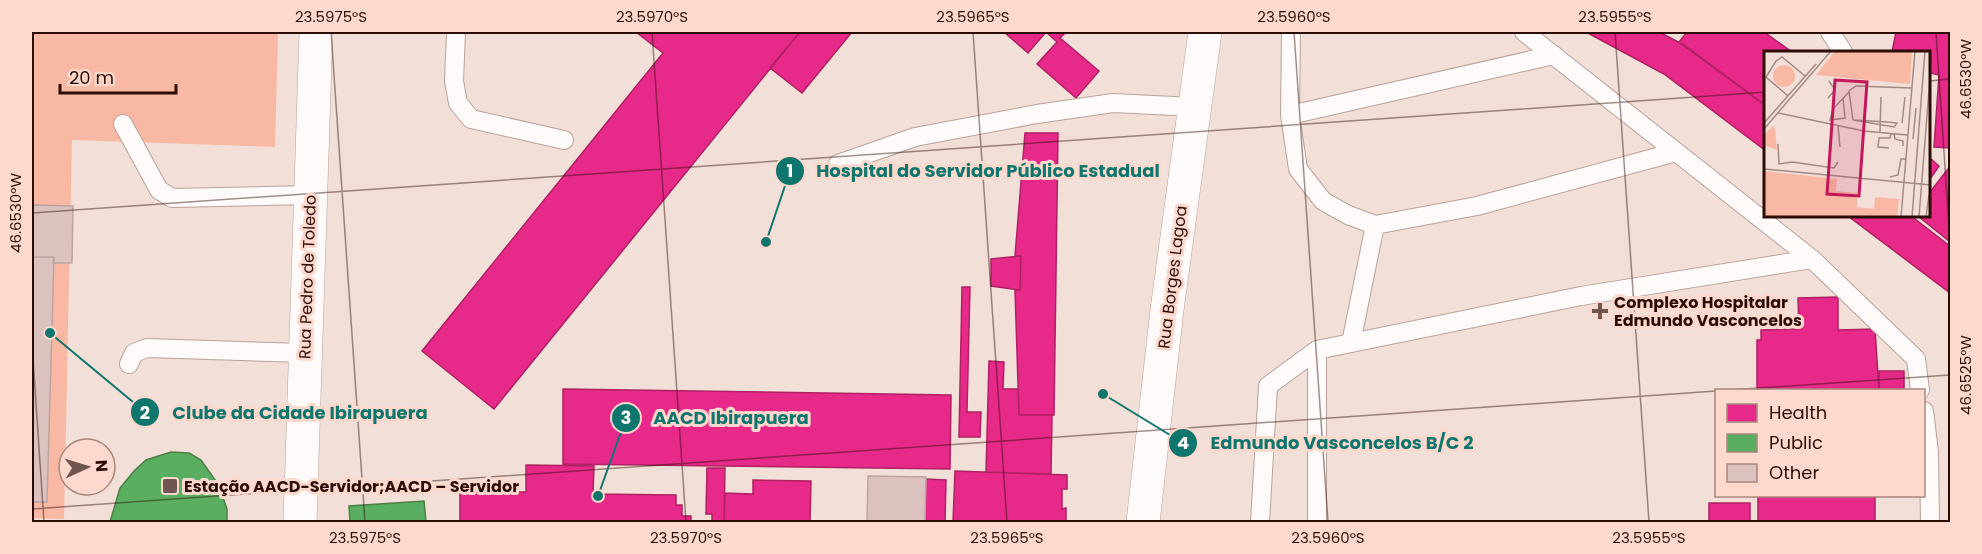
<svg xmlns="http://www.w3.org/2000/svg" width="1982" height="554" font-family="Poppins,sans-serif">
<rect width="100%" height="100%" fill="#f2dfd8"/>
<!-- green -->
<path fill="#f9b8a3" d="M32 32H278L275 147 72 140 64 519 32 518Z"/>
<!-- health -->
<path fill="#e7298a" stroke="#af2162" stroke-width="1.5" d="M636 32H800L494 409 422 351 663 53Z
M800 32H852L802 93 770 68Z
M1004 32H1066L1060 38 1099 71 1076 98 1037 64 1057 42 1046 32 1028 53Z
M1586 32H1659L1684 45 1766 106V151L1664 74Z
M1687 32H1764L1792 52H1766V106L1679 42Z
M1896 32H1950V148L1934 147 1939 75 1930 73V52H1892Z
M1025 133H1058L1054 415H1019L1015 290H1020L1021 256H1015Z
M1930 158 1939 166 1930 179Z
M1948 169 1950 171V242L1918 216H1930V192Z
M1848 216H1911L1950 246V293Z
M1021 256 1020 290 991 286V259Z
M962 287H970L967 412H981L980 437H959Z
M1838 297V330L1875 329 1879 390H1757V340H1761V330L1799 329 1798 298Z
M989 361 1004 362 1003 389H1018L1019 415H1052L1051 474 986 472Z
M1879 371H1904V390H1879Z
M563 389 951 395 950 469 563 464Z
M526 465 594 466 593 494 676 495V505H682V516H691V522H460V492H526Z
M707 468H725L724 522H712V514H706Z
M955 471 1067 475V489H1062V509L1066 508V522H953Z
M925 479 946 480 945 522H925Z
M753 480 811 481 810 522H724L725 493 753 494Z
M1758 496H1875V522H1758Z
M1709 503H1750V522H1709Z"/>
<!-- public -->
<path fill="#5aae61" stroke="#4c7e45" stroke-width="1.5" d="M171 452 189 453 201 460 218 484 227 509V522H110L120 488 134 471 146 460Z
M424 501 426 522H350L349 506Z"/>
<!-- building -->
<path fill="#dbc2bf" stroke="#bda4a2" stroke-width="1.5" d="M32 205 73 206 72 263H53L54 257H32Z
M32 257H54L47 502H32Z
M868 476 926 477 925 522H867Z"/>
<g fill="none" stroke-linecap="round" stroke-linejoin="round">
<!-- lane casing -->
<g stroke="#baa29a" stroke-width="20">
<path id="lane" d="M456 32 454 81 458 103 471 119 564 140
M1291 32 1290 115 1298 169 1323 201 1348 215 1375 225 1477 206 1676 152
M1524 32 1812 259
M1830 32 1843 52
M1290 115 1554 55
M123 124 159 190 172 198 310 195
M838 164 915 137 1037 114 1113 103 1194 107
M1351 343 1375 225
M1317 350V522
M129 364 134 353 147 348 304 353
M1924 411 1929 452 1930 522
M1260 522 1268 386 1317 350 1581 296 1812 259 1916 359 1920 390"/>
</g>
<!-- secondary casing -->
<g stroke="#baa29a" stroke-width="34">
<path id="secondary" d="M300 522 316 32
M1143 522 1167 310 1205 32"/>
</g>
<!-- lane -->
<use href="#lane" stroke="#fdfaf9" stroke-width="18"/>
<!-- secondary -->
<use href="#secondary" stroke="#fdfaf9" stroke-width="33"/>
</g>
<!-- ticks -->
<path fill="none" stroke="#2c0d05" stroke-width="1.5" stroke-opacity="0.45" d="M331 32 365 522M652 32 686 522M973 32 1007 522M1294 32 1328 522M1615 32 1649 522M1936 32 1950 242M1930 81 1950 79M32 213 1766 92M32 344 44 522M1730 390 1950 375M32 509 1716 391"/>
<!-- markers -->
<g fill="#71564f" stroke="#fdd9cd" stroke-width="2">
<path d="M1597 302h6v6h6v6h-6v6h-6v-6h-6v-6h6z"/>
<rect x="162" y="478" width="16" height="16" rx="3"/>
</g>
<g text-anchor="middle" stroke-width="6" stroke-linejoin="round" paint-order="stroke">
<!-- street labels -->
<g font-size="16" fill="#2c0d05" stroke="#fdd9cd">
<text transform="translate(307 277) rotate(-88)" y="6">Rua Pedro de Toledo</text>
<text transform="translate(1172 277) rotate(-83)" y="6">Rua Borges Lagoa</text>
</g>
<!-- poi labels -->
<g font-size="16" font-weight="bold" fill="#2c0d05" stroke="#fdd9cd" text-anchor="start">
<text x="1614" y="308">Complexo Hospitalar<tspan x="1614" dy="18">Edmundo Vasconcelos</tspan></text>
<text x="184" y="492">Estação AACD-Servidor;AACD – Servidor</text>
</g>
</g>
<!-- overview -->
<g transform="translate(1764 51)">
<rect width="166" height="166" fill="#f2dfd8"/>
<path d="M71 0H148L146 33 52 24ZM9 25a11 11 0 1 1 22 0a11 11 0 1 1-22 0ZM10 74 11 79 13 99 0 94V84ZM0 120 73 128 72 140 93 142V156L110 158 111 146 135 148 133 166H0Z" fill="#f9b8a3"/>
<path fill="none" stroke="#a38b84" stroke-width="1.5" d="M24 45 2 26 12 10 18 6 41 25M64 47 71 39 65 30M79 47 81 67 66 69 69 58 85 41M14 62 100 80 143 84M89 69 123 71 133 72 130 76ZM89 69 85 40 92 35 148 37M0 72 52 13M138 72 141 46M74 75 76 96M0 78 67 0M116 81 117 46M130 83 131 88 139 90V95M149 88 152 57M14 93 15 113 28 111 70 117 74 111M125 97 114 96 115 87H126L127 82M0 118 167 134M126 126 134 124 137 108H142M137 166 151 0M148 166 161 0M155 166 167 14M162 166 165 144"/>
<path fill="#c2185b" fill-opacity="0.15" stroke="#c2185b" stroke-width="3" d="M71 29 103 31 95 145 63 143Z"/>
<rect width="166" height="166" fill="none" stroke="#2c0d05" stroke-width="3"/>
</g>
<!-- callouts -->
<path fill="none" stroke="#0f766e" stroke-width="2" d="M766 242L790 171M50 333L145 412M598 496L626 418M1103 394L1183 443"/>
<g fill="#0f766e" stroke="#fdd9cd" stroke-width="2">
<circle cx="766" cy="242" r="6"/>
<circle cx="50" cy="333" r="6"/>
<circle cx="598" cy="496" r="6"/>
<circle cx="1103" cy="394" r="6"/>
<circle cx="790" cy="171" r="15"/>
<circle cx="145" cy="412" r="15"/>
<circle cx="626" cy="418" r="15"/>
<circle cx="1183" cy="443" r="15"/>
</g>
<g font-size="18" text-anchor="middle" font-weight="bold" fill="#fff">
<text x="790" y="177">1</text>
<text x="145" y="419">2</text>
<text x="626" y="424">3</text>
<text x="1183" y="449">4</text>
</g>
<g font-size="18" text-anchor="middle" font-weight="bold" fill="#0f766e" stroke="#fdd9cd" stroke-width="6" stroke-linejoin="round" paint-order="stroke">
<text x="988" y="177">Hospital do Servidor Público Estadual</text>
<text x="300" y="419">Clube da Cidade Ibirapuera</text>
<text x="731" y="424">AACD Ibirapuera</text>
<text x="1342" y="449">Edmundo Vasconcelos B/C 2</text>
</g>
<!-- border -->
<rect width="1982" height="554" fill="none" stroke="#fdd9cd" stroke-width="66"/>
<!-- legend -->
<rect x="1715" y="389" width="210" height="108" fill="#fdd9cd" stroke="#a9877d" stroke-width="1.5"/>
<rect x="1727" y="404" width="30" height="18" fill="#e7298a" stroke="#a9877d" stroke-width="1.5"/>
<text x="1769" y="419" font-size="18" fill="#2c0d05">Health</text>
<rect x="1727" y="434" width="30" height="18" fill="#5aae61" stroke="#a9877d" stroke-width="1.5"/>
<text x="1769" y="449" font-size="18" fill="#2c0d05">Public</text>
<rect x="1727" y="464" width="30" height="18" fill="#dbc2bf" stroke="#a9877d" stroke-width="1.5"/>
<text x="1769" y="479" font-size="18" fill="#2c0d05">Other</text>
<!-- north arrow -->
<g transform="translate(87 467) rotate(86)"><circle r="28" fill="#fdd9cd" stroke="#a9877d" stroke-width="1.5"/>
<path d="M0-4.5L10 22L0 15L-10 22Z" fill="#71564f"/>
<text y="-9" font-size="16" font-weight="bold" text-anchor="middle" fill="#2c0d05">N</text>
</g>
<!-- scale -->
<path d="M60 84v9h116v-9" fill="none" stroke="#2c0d05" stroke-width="3"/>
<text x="69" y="84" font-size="18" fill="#2c0d05" stroke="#fdd9cd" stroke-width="4.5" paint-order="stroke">20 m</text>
<rect x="33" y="33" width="1916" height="488" fill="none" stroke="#2c0d05" stroke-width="2"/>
<g font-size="15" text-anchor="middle" fill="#2c0d05">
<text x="331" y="22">23.5975°S</text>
<text x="652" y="22">23.5970°S</text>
<text x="973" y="22">23.5965°S</text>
<text x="1294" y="22">23.5960°S</text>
<text x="1615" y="22">23.5955°S</text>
<text transform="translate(1966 79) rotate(-90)" y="5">46.6530°W</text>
<text transform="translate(16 213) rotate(-90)" y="5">46.6530°W</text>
<text transform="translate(1966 375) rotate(-90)" y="5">46.6525°W</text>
<text x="365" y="543">23.5975°S</text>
<text x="686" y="543">23.5970°S</text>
<text x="1007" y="543">23.5965°S</text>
<text x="1328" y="543">23.5960°S</text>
<text x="1649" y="543">23.5955°S</text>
</g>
</svg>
